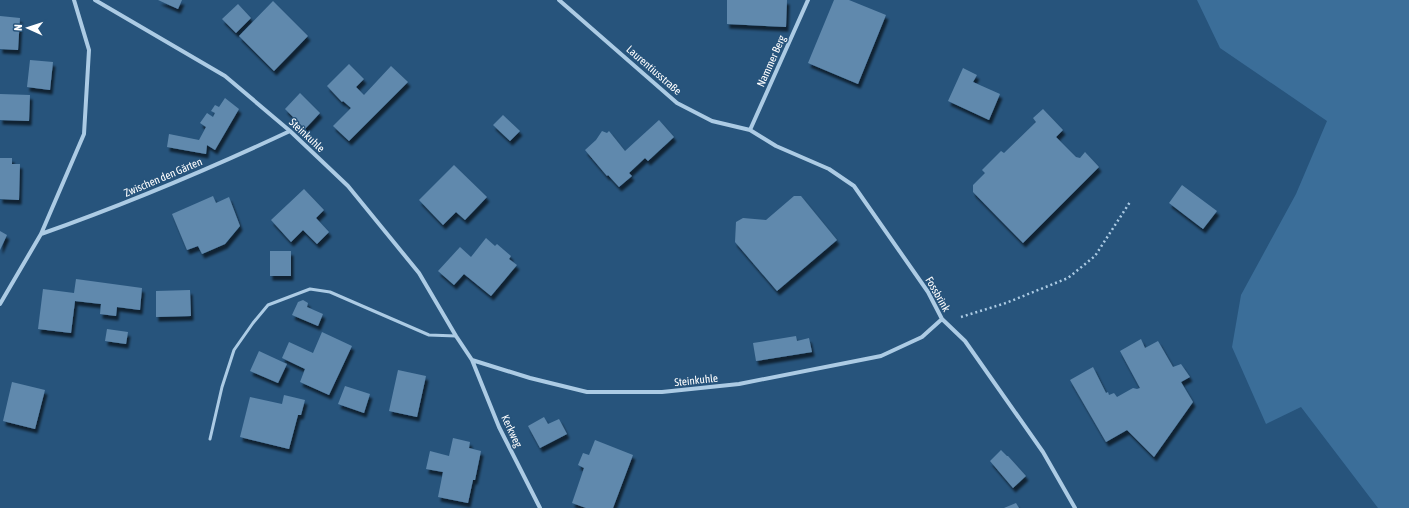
<svg xmlns="http://www.w3.org/2000/svg" width="1409" height="508" font-family="'Asap Condensed',sans-serif">
<defs>
<filter id="shadow"><feDropShadow dx="2.5" dy="4.5" stdDeviation="1" flood-color="#0009"/></filter>
</defs>
<rect width="100%" height="100%" fill="#27547c"/>
<!-- green -->
<path fill="#3b6e99" d="M1197 0H1409V508H1378L1301 407 1266 424 1232 347 1241 295 1296 194 1327 121 1220 48Z"/>
<!-- building -->
<path fill="#6089ad" filter="url(#shadow)" d="M158 0H182L178 9Z
M727 0H787L786 27 727 24Z
M834 0H849L886 15 858 84 808 63Z
M273 1 308 36 274 71 239 36Z
M238 4 251 18 236 33 222 19Z
M0 16 20 18 18 50 0 49Z
M30 60 53 62 50 90 27 87Z
M349 64 364 79 356 87 364 95 391 66 408 82 349 141 333 126 351 108 343 101 342 102 327 86Z
M963 68 977 75 973 82 1000 94 989 120 948 101Z
M300 93 320 113 305 129 285 109Z
M0 94 30 95 29 121 0 120Z
M225 98 239 109 215 150 207 145 206 154 167 147 169 134 199 140 206 127 200 123 207 113 213 117 215 113 211 111 215 105 219 107Z
M1043 109 1063 130 1056 137 1076 157 1080 158 1085 152 1099 167 1023 243 973 192V185L985 173 982 170 1001 151 1004 153 1036 122 1033 118Z
M503 115 520 131 510 141 493 125Z
M659 120 674 137 648 161 645 158 629 173 632 176 619 187 608 175 607 176 585 150 596 140 602 131 607 133 609 131 625 151Z
M0 158H12V164H20L19 200 0 199Z
M454 165 487 197 465 220 456 212 443 225 419 200Z
M1182 185 1217 211 1203 229 1169 203Z
M304 189 324 210 316 218 329 232 317 244 303 230 291 242 271 220Z
M213 196 216 203 229 197 240 226 225 244 202 254 198 246 187 250 172 214Z
M794 196H801L837 240 777 291 735 242 736 222 743 218 766 220Z
M0 231 7 235 0 250Z
M486 238 495 246 497 244 511 256 509 259 517 265 491 296 464 274 454 285 438 271 460 247 471 257Z
M270 251H291V276H270Z
M76 279 142 288 140 310 117 307 116 316 100 314 101 304 75 301 71 333 38 329 43 289 74 293Z
M190 290 191 316 156 317V291Z
M303 300 308 303 307 307 323 314 318 326 292 315 298 302Z
M107 329 128 332 126 344 105 341Z
M322 332 352 346 329 395 300 382 305 369 282 358 289 342 313 353Z
M796 336 797 341 809 338 812 352 756 361 753 343Z
M1141 339 1145 348 1158 341 1173 367 1181 364 1190 377 1181 382 1193 402 1154 457 1127 430 1106 442 1070 380 1093 367 1106 393 1108 392 1109 395 1114 393 1117 397 1133 388 1137 389 1140 388 1120 351Z
M259 351 287 364 278 383 250 371Z
M398 370 426 376 417 417 389 411Z
M12 382 45 390 35 429 3 421Z
M345 386 370 394 364 413 338 404Z
M284 395 305 400 301 415H298L289 449 240 437 250 397 282 404Z
M544 417 548 424 559 419 567 434 540 448 528 426Z
M453 438 470 442 469 448 481 451 475 480H473L468 503 438 497 443 472 426 469 430 451 449 456Z
M595 440 633 455 613 508H586L572 503 584 468 578 465 583 453 589 455Z
M1001 450 1007 456H1008L1026 476 1013 488 990 461Z
M1016 503 1019 508H1004Z"/>
<g fill="none" stroke-linecap="round" stroke-linejoin="round">
<!-- path -->
<path stroke="#accbe4" stroke-width="2.5" stroke-dasharray="2 3" stroke-linecap="butt" d="M961 317 1006 303 1068 278 1095 256 1130 202"/>
<!-- lane -->
<path stroke="#accbe4" stroke-width="3" d="M210 439 222 387 234 350 253 323 268 305 310 289 330 292 429 335 456 336"/>
<!-- street -->
<path stroke="#accbe4" stroke-width="4" d="M95 0 225 76 290 131 348 186 419 273 456 336 472 360 499 427 540 508
M559 0 677 103 712 121 750 130 776 146 829 169 854 186 928 292 942 319 965 341 1043 452 1075 508
M750 130 808 0
M41 234C126 204 209 169 290 131
M0 304 41 234 84 134 89 50 74 0
M472 360 530 378 587 392H662L739 384 881 356 922 337 942 319"/>
</g>
<g text-anchor="middle" stroke-width="3" stroke-linejoin="round" paint-order="stroke">
<!-- street labels -->
<g font-size="11" fill="#fff" stroke="#27547c">
<text transform="translate(771 61) rotate(-66)" y="4">Nammer Berg</text>
<text transform="translate(654 70) rotate(41)" y="4">Laurentiusstraße</text>
<text transform="translate(307 135) rotate(43)" y="4">Steinkuhle</text>
<text transform="translate(163 177) rotate(-23)" y="4">Zwischen den Gärten</text>
<text transform="translate(938 294) rotate(60)" y="4">Fossbrink</text>
<text transform="translate(696 380) rotate(-6)" y="4">Steinkuhle</text>
<text transform="translate(512 431) rotate(65)" y="4">Kerkweg</text>
</g>
</g>
<!-- north arrow -->
<g transform="translate(28 28) rotate(273)" stroke="#27547c" stroke-width="3" paint-order="stroke">
<path d="M0-3L7 15L0 10L-7 15Z" fill="#ffffff"/>
<text y="-6" font-size="11" font-weight="bold" text-anchor="middle" fill="#ffffff">N</text>
</g>
</svg>
